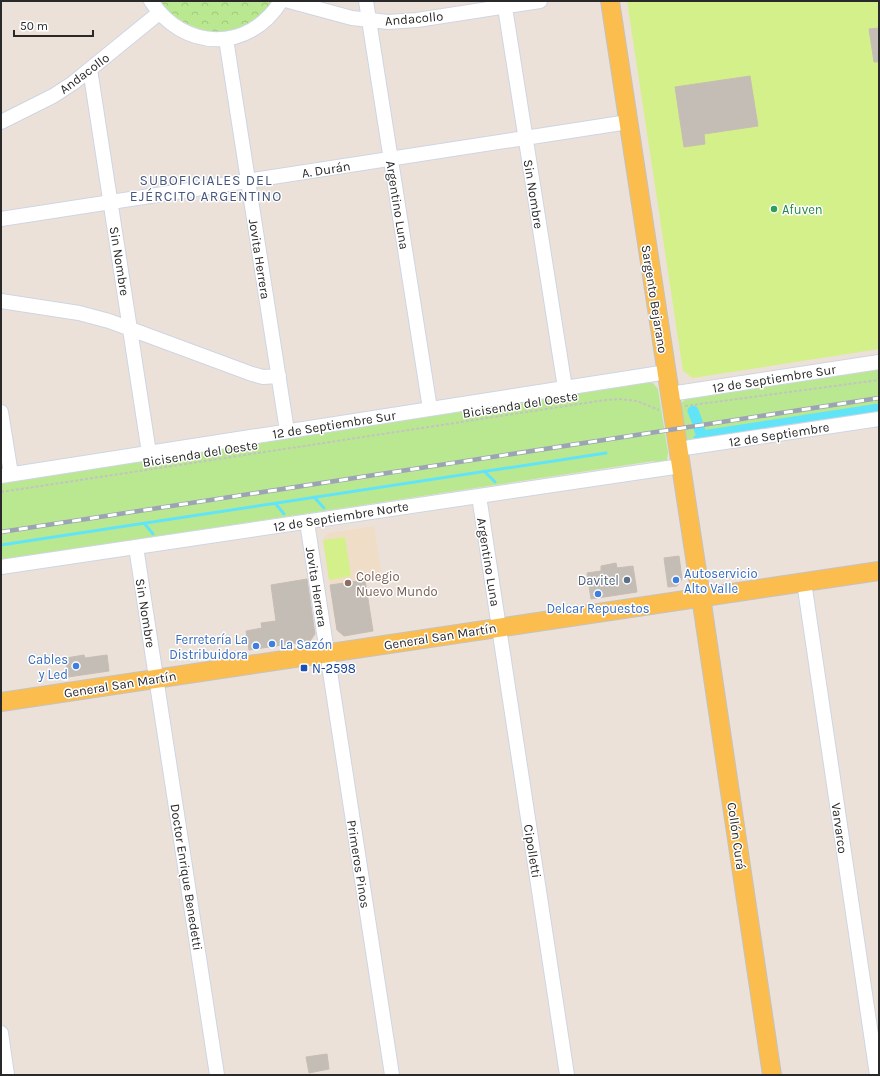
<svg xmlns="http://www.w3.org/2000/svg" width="880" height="1076" font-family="Karla,sans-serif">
<defs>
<pattern id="park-crowns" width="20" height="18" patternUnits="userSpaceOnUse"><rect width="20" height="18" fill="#bae890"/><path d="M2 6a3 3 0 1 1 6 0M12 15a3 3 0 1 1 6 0" fill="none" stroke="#a0c77c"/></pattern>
</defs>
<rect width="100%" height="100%" fill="#ece1d9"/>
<!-- education -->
<path fill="#f0ddc7" d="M374 526 382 577 365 580 373 631 344 636 337 631 323 540 328 533Z"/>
<!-- grass -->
<path fill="#bae890" d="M879 369V415L685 444 680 404 687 398Z
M647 382 653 383 658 389 668 452 667 461 658 465 654 461 13 558 9 562 1 564V483Z"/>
<!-- park -->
<path fill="url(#park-crowns)" d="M160 1H273C262 16 241 33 221 34 219 34 215 33 212 32 191 28 173 18 160 1Z"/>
<!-- pitch -->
<path fill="#d3f08b" d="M627 1H879V349L693 378 683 371Z
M345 537 351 576 329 580 323 540Z"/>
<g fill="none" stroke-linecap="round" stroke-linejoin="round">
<!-- stream -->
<path stroke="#62e4f8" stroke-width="3" d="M695 437 702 436
M484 471 495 482
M314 497 324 508
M275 503 284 514
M144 523 153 534
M1 545 606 453"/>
<!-- canal -->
<path stroke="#62e4f8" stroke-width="11" d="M693 411 697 421
M699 428 702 436 879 409"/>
</g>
<!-- building -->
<path fill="#c4bdb5" stroke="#c8bdb3" d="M879 28V62H874L869 29Z
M750 76 758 126 704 134 705 144 684 147 675 87Z
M679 556 682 579 677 586 668 587 664 558Z
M616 563 617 568 633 566 637 592 591 599 587 573 601 571V566Z
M307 579 315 634 310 641 249 650 246 631 262 628 261 623 276 621 271 585Z
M365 580 373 631 344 636 337 630 330 585Z
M84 655 85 658 107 655 109 671 68 677 66 658Z
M327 1054 329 1069 309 1073 306 1057Z"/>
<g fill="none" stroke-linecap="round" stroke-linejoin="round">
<!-- minor casing -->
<g stroke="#ced5e3" stroke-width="16">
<path id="minor" d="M151 1C183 51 249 53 281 1
M289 1 352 18 388 22 417 20 540 1
M366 1 430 409
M504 1 565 388
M226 39 287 431
M90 69 149 453
M1 122 53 96 73 83 159 13
M1 219 628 122
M1 301 79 313 109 321 252 374 263 377 279 376
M670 394 879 362
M1 412 11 474
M678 449 879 419
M1 476 667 372
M479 496 567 1075
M307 522 392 1075
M136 547 217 1075
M1 567 681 466
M804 582 877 1075
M1 1033 7 1075"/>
</g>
<!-- major casing -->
<g stroke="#c3c3c3" stroke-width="20">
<path id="major" d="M610 1 701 597 772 1075
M1 702 879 571"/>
</g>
<!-- path -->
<path stroke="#c3c3c3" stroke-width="2" stroke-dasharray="3 2" stroke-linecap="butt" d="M685 406 879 380
M1 492 606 400 619 399 637 401 659 410"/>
<!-- minor -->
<use href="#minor" stroke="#fff" stroke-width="14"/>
<!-- major -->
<use href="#major" stroke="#fcbd4f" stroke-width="18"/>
<!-- rail casing -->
<g stroke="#9ba3b5" stroke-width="4.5">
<path id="rail" d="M1 532 879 398"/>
</g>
<!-- rail -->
<use href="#rail" stroke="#fff" stroke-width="3" stroke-dasharray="9" stroke-linecap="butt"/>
</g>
<!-- markers -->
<circle fill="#2e9e5b" stroke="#fff" stroke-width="1.5" cx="774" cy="209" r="4"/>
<circle fill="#5c6f8a" stroke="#fff" stroke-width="1.5" cx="627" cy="580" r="4"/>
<g fill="#3f7fe0" stroke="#fff" stroke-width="1.5">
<circle cx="676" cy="580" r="4"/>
<circle cx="598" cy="594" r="4"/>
<circle cx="272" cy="644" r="4"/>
<circle cx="256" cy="646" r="4"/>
<circle cx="76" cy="666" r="4"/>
</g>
<circle fill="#8d6e63" stroke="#fff" stroke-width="1.5" cx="348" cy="583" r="4"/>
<rect fill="#1a4fb4" stroke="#fff" stroke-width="1.5" x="300" y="664" width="8" height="8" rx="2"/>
<g text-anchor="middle" stroke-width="3" stroke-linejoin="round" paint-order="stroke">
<!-- street labels -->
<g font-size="13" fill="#292929" stroke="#fff">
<text transform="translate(414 18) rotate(-5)" y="5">Andacollo</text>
<text transform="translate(84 73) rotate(-37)" y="5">Andacollo</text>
<text transform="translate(326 169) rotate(-9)" y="5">A. Durán</text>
<text transform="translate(534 194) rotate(81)" y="5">Sin Nombre</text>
<text transform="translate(398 205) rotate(81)" y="5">Argentino Luna</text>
<text transform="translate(260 259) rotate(81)" y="5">Jovita Herrera</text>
<text transform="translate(120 261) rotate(81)" y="5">Sin Nombre</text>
<text transform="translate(655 299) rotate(81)" y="5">Sargento Bejarano</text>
<text transform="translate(774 378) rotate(-9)" y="5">12 de Septiembre Sur</text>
<text transform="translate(520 404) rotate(-9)" y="5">Bicisenda del Oeste</text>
<text transform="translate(334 424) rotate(-9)" y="5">12 de Septiembre Sur</text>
<text transform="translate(779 434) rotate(-9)" y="5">12 de Septiembre</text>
<text transform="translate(200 453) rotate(-9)" y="5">Bicisenda del Oeste</text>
<text transform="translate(341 516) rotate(-9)" y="5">12 de Septiembre Norte</text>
<text transform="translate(489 562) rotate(81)" y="5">Argentino Luna</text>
<text transform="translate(317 587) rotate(81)" y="5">Jovita Herrera</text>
<text transform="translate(146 613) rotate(81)" y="5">Sin Nombre</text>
<text transform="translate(440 636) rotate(-9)" y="5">General San Martín</text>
<text transform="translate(120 684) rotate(-9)" y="5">General San Martín</text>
<text transform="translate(840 828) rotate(82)" y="5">Varvarco</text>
<text transform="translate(737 836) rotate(82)" y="5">Collón Curá</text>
<text transform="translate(533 851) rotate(81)" y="5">Cipolletti</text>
<text transform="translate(359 864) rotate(81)" y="5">Primeros Pinos</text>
<text transform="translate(187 877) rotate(81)" y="5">Doctor Enrique Benedetti</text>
</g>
<!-- leisure labels -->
<g font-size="13" fill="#27864d" stroke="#fff" text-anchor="start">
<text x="782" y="214">Afuven</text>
</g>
<!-- shop labels -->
<g font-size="13" fill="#366cbe" stroke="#fff" text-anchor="start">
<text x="684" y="578">Autoservicio<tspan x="684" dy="15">Alto Valle</tspan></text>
<text x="598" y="613" text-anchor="middle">Delcar Repuestos</text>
<text x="248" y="644" text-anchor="end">Ferretería La<tspan x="248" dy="15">Distribuidora</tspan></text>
<text x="280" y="649">La Sazón</text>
<text x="68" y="664" text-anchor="end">Cables<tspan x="68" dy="15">y Led</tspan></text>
</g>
<!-- education labels -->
<g font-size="13" fill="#785e54" stroke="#fff" text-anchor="start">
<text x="356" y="581">Colegio<tspan x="356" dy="15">Nuevo Mundo</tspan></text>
</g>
<!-- service labels -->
<g font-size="13" fill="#4e5e75" stroke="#fff" text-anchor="end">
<text x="619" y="585">Davitel</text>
</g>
<!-- transit labels -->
<g font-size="13" fill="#164399" stroke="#fff" text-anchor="start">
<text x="312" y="673">N-2598</text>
</g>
<!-- neighbourhood labels -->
<g font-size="14" letter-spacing="1" fill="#46577d" stroke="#fff">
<text x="206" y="185">SUBOFICIALES DEL<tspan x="206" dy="16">EJÉRCITO ARGENTINO</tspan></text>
</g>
</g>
<!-- border -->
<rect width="880" height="1076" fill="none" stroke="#292929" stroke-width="4"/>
<!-- scale -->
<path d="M14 30v6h79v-6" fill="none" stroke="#292929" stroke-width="2"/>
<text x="20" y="30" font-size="12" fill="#292929" stroke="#ffffff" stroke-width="3" paint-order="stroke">50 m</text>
</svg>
